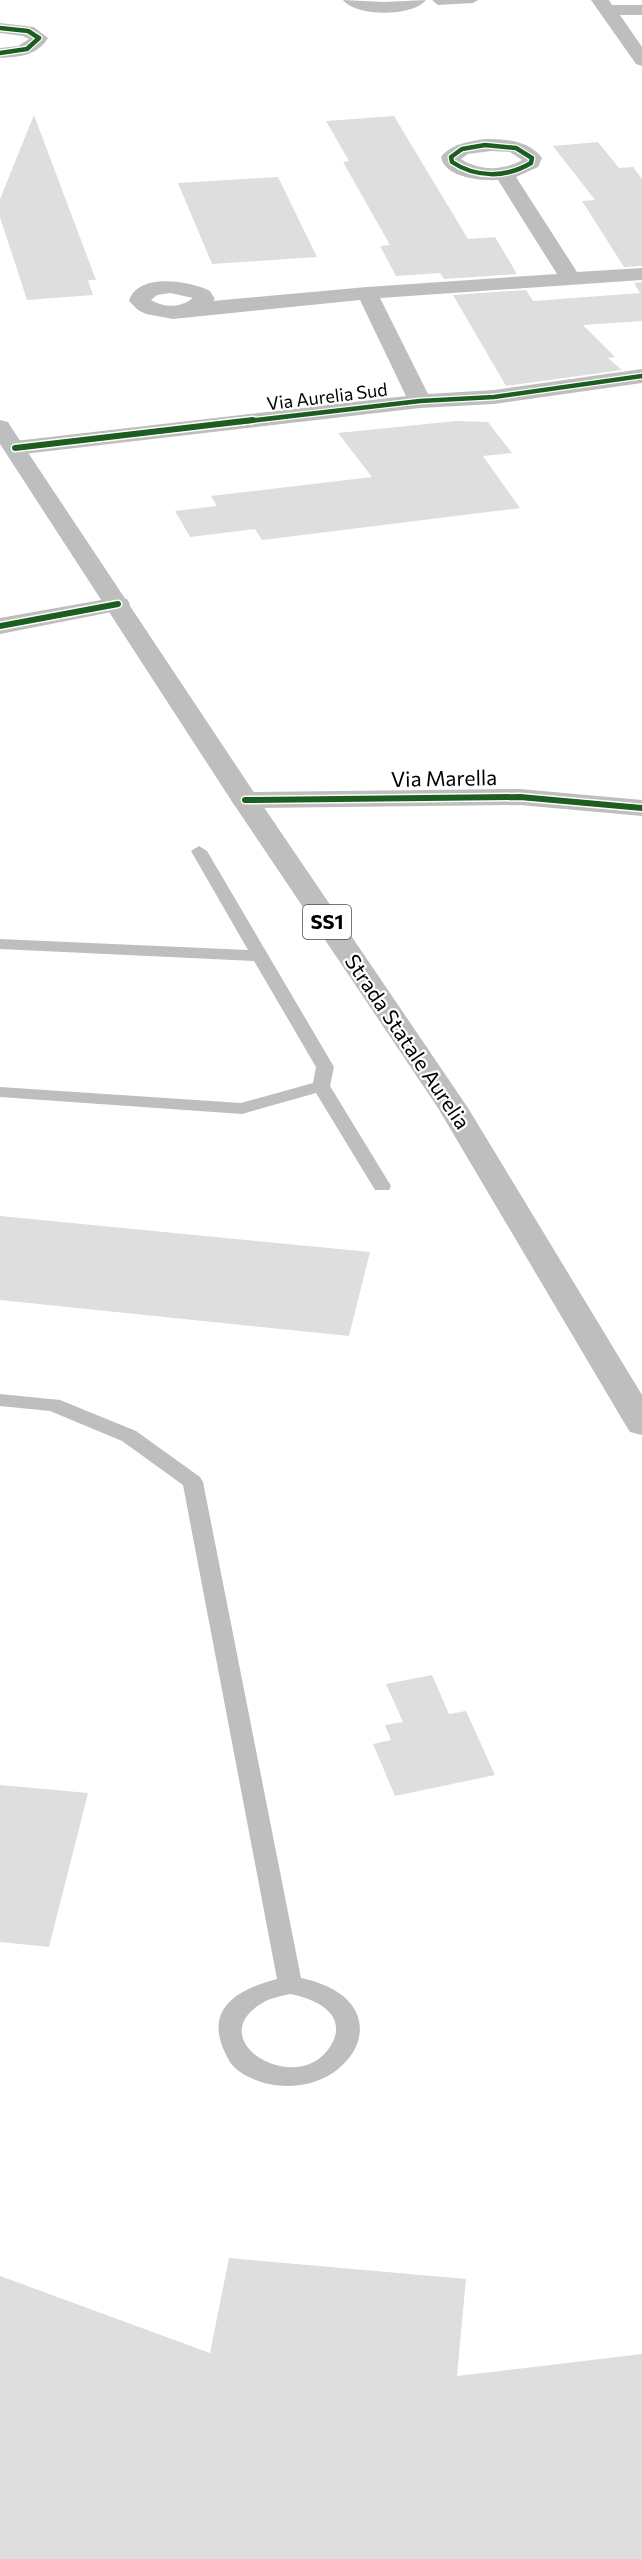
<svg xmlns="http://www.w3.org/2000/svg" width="642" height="2559" font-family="Commissioner,sans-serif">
<rect width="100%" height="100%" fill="#fff"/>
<!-- building -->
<path fill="#dedede" d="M34 115 96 280H88L93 295 27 300 0 217V199Z
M394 116 468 239 495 237 517 274 444 279 440 273 396 276 380 246 390 245 343 162 349 161 326 121Z
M598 142 619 168 633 167 642 179V266L624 267 582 201 595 200 553 146Z
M278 177 317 257 212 264 178 183Z
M642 282V321L583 325 615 357 608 358 622 370 506 386 453 295 526 290 533 301 640 293 634 283Z
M456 421 488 422 512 453 483 456 520 508 262 540 255 529 190 537 175 511 217 506 211 496 372 477 338 433Z
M0 1216 370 1252 349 1336 0 1300Z
M432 1675 449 1714 466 1711 495 1775 395 1796 373 1744 391 1740 385 1725 403 1722 386 1684Z
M0 1785 88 1793 49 1947 0 1942Z
M229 2258 466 2279 457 2376 642 2354V2559H0V2276L210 2353Z"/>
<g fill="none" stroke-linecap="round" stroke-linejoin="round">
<!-- lane -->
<path fill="#bebebe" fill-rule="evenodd" d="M432 0H478L473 3 438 5Z
M199 846 207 851 334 1067 330 1086 391 1186 389 1190H375L316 1093 242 1114 0 1097V1087L241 1103 313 1083 316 1067 254 961 0 949V939L248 950 191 851Z
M0 1394 60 1400 136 1431 200 1477 203 1482 301 1978C410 2001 350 2105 264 2083 252 2079 237 2073 230 2062 201 2013 231 1991 277 1979L183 1485 122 1441 50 1411 0 1406ZM290 1994C317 1999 350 2015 330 2047 296 2099 198 2039 264 2002 271 1998 282 1996 290 1994Z"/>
<!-- street -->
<path fill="#bebebe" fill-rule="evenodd" d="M343 0 384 2 426 0C413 17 356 17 343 0Z
M591 0H609L612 5H642V15H620L642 47V66L636 64Z
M0 23 34 27 48 38C37 56 19 57 0 58V48L18 46 29 39 23 36 0 33Z
M485 139C505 139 529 140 542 158L538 167 516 177 577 272 642 268V280L380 298 428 394 494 390 642 369V383L494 404 420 408 15 455 7 453 3 448 7 443 15 441 406 396 360 300 173 319 146 314 138 310 129 301C138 272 190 281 210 291L215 299 213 301 367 287 557 274 498 180C481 181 445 178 441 157 452 143 469 142 485 139ZM491 151 510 152 522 160C503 171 479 171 461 159L468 154ZM170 293 193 298C181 308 164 308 151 300L157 295Z
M118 597 127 599 130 604 127 609 0 634V618Z
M520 789 642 800V816L520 805 245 808 235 806 231 800 235 794 245 792Z"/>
<!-- primary -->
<path fill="#bebebe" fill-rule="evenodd" d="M0 420 8 422 11 427 259 800 468 1108 642 1395V1435L630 1432 625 1424 438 1108 231 800 0 444Z"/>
<!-- cycleway-far1 casing -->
<g stroke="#fff" stroke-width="7">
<path id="cycleway-far1" d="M0 28 28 31 39 38 27 49 0 53
M485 145 516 148 532 158 531 163C506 178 476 178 452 162L451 157 462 149Z
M240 422 420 401 494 397 642 376"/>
</g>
<!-- cycleway casing -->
<g stroke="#fff" stroke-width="9">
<path id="cycleway" d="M15 448 253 420
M0 626 118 604
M245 800 520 797 642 808"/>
</g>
<!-- cycleway-far1 -->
<use href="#cycleway-far1" stroke="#1b5e20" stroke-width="4.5"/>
<!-- cycleway -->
<use href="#cycleway" stroke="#1b5e20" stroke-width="6"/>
</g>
<g text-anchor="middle" stroke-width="4.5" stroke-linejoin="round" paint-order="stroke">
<!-- far-street labels -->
<g font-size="18" fill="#000" stroke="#fff">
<text transform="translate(327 397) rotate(-7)" y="6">Via Aurelia Sud</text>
</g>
<!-- shield labels -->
<rect fill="#fff" stroke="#4c4c4c" stroke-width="1.5" x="303" y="905" width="48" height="34" rx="4.5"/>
<g font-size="20" font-weight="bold" fill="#000">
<text x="327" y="929">SS1</text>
</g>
<!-- street labels -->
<g font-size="21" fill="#000" stroke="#fff">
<text transform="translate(444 779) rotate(-1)" y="7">Via Marella</text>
<text transform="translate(407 1042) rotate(56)" y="7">Strada Statale Aurelia</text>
</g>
</g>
</svg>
